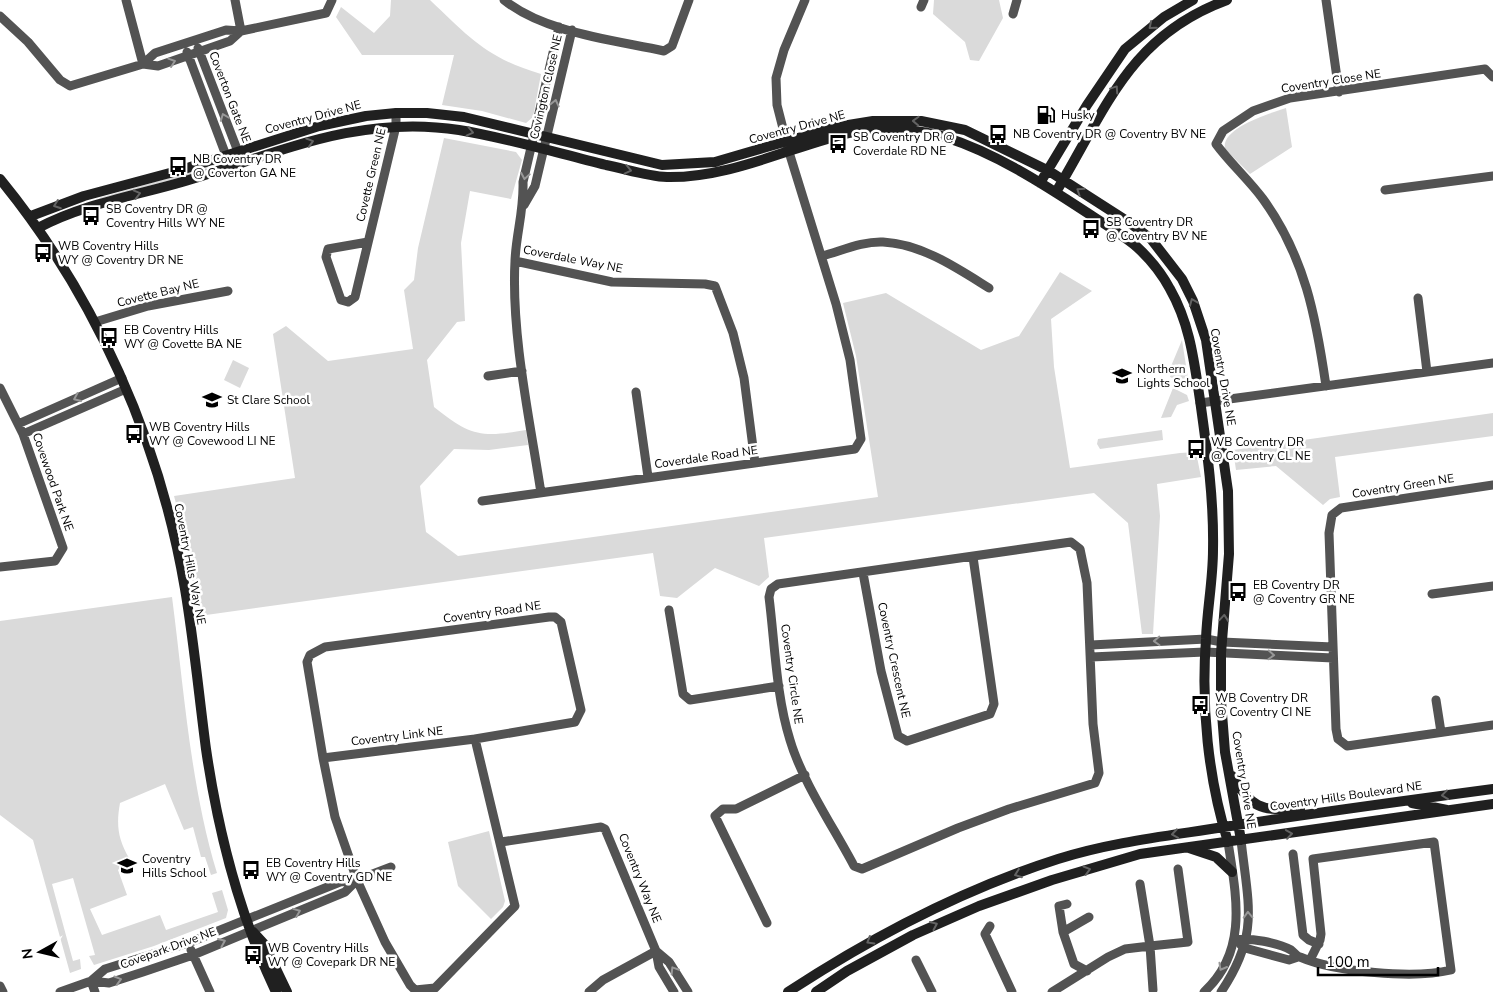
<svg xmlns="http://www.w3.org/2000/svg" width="1493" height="992" font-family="'Nunito Sans',sans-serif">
<rect width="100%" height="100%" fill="#fff"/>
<!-- green -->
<path fill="#dadada" d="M391 0H430C470 38 487 58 541 74L533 117 526 123 482 111 442 105 454 55H362L336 17 341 7 374 33 390 16Z
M934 0H999L1003 18 979 61 970 60 965 42 933 14Z
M1286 108 1292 147 1250 174 1225 149C1220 128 1271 113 1286 108Z
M444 138 516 152 522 160 511 199 470 191 461 243 465 321 457 322 427 360 434 407C470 436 481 438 526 430L528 445 489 450 454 449 420 486 426 532 458 556 878 497 856 356 843 303 886 293 981 350 1019 336 1060 272 1092 291 1051 319 1054 367 1070 468 1180 453 1196 452 1201 477 1157 484 1160 516 1153 634H1142L1128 523 1094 493 764 538 769 577 759 586 715 568 677 598 660 596 653 553 199 616 184 533 174 496 295 478 273 334 286 326 328 361 413 349 404 290 414 280 418 248Z
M214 165 216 168 100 199 99 198Z
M1182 340 1189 385 1170 377 1172 372 1169 371Z
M233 360 249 368 240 388 224 380Z
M1173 388 1187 395 1189 401 1177 405 1171 417 1161 418Z
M1493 413V436L1335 457 1340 497 1330 499 1323 505 1276 466 1236 470 1233 450Z
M1162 430 1163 440 1100 449 1097 444 1098 439Z
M172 597C184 689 190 784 217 873L211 875 205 857H201L193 827 184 830 165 784 120 803C116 825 118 839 129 858L118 870 127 895 90 909 102 935 160 915 166 930 218 912 212 893 222 890 228 910 226 918 154 946 94 965 89 956 95 955 73 878 52 884 73 961 80 959 81 969 70 973 33 840 0 815V621Z
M489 831 505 901 503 907 491 919 458 886 448 842Z"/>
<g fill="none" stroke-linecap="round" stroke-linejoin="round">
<!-- street -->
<path stroke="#535353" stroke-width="9" d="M126 0 143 64
M235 0 241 31
M504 0C545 33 614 40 664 51L672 46 689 0
M1326 0 1339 92
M921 7 924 0
M1013 14 1017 0
M0 16 28 42 60 80 70 86 143 64 158 66 230 41 241 31
M198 48 242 162
M187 52 230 166
M143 64 155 53 226 30 241 31 326 13 332 0
M1385 190 1493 176
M524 205 535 186 572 30
M368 242 328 249 326 257 341 300 348 302 355 297 396 126V113
M822 256C841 251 863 241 883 242 922 244 957 268 989 288
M515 261 612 282 705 284 715 286 733 333 744 378 755 463
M1418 298 1427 372
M95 322 148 306 228 291
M488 376 522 371
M1326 386C1316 317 1305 257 1263 199 1249 180 1230 163 1216 144L1223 131 1253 111 1290 98 1485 69 1493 77
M0 388 23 434 63 548 55 561 0 567
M636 392 648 477
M1200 403 1493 363
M18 424 122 378
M23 434 126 389
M1493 485 1341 508 1332 515 1329 533 1336 729 1338 739 1347 746 1493 725
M541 493C530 421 511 334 515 261 516 234 524 211 523 182L559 27
M482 501 855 449 861 439 850 360 836 304 789 152 777 105 776 78 784 50 805 0
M1071 542 1080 549 1087 583 1093 724 1099 773 1095 783 1009 809 958 828 862 869 854 866C834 828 802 781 790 740 776 695 775 645 769 597L771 589 778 584Z
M863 573 881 671 898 736 907 741 990 714 994 704 973 557
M1432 594 1493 586
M669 610 683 694 690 700 779 686
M1091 645 1206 639 1222 642 1333 647
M1091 657 1205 652 1333 658
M1436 700 1441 732
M323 758 475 739 575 722 581 710 561 622 555 617H549L325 647 310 655 307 662 323 758 335 817 357 880 385 942 410 985 415 990 435 988 515 906 475 739
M501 842 601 827 605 829 656 951 659 967 674 992
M1293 854 1303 935 1309 940 1319 944
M1140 884 1150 946 1188 942 1178 869
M1067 904 1059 906 1063 932 1074 964 1087 971
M767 923 715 816 723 809H736L805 775
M990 926 985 934 1012 992
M1063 932 1089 917
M1235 940C1249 937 1279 943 1291 950 1294 952 1296 956 1300 957 1335 972 1414 979 1451 970L1434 842 1313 859 1321 934 1320 940 1310 960
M1241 945 1245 948 1289 960 1298 957
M191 950 210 992
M656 951 669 962 688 992
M916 960 932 992
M91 981 109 983 143 972 193 955 345 892 357 880
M91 981 95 992
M0 986 3 992
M60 992 91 981 105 969 188 943 340 882 357 880 391 867
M589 992 603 980 656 951
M1052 992 1108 957 1125 949 1150 946 1153 990
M1204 992C1249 951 1236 895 1228 842
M1221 992C1260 934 1248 905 1241 840"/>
<!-- secondary -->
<path stroke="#202020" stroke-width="10" d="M0 179C95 295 160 441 185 589 194 642 199 696 206 749 218 831 240 917 276 992
M1040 183 1087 105 1125 49 1164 17 1193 0
M1056 192C1106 109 1129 36 1227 0
M31 216 84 196 181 170 319 126 366 116 396 113H427L464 117 662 165 715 162 836 127 873 121H921L965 130 1049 171 1130 223 1151 239 1182 279 1193 301 1206 340 1228 491 1229 554 1221 653V701L1225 752 1241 840
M38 228C83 204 134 196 182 182 276 154 358 114 459 130 508 138 557 153 606 165 626 169 647 176 667 177 733 178 793 145 857 131 880 126 922 130 945 137 995 153 1042 183 1086 212 1103 223 1121 234 1137 247 1150 259 1162 274 1170 289 1190 324 1194 361 1200 400 1207 450 1214 499 1213 550 1213 580 1207 610 1206 639 1201 706 1208 778 1228 842
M1232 776C1255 811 1259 809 1300 810
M1412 803 1447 810
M1189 848 1216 857 1232 872
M253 932 264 944 287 992
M788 992C872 937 961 890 1058 859 1112 842 1168 836 1224 827 1314 813 1403 801 1493 789
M816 992 847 971 913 935 979 906 1052 880 1140 854 1493 804"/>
</g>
<!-- one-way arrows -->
<defs><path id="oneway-chevron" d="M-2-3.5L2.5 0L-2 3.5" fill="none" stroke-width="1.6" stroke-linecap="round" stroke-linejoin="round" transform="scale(1.25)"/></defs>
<g stroke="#636363">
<use href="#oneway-chevron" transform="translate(1152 26) rotate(140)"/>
<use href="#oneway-chevron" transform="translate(1115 89) rotate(-56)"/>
<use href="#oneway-chevron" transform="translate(916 121) rotate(-178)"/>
<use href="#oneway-chevron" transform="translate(470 132) rotate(13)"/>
<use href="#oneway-chevron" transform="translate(310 142) rotate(-17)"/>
<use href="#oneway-chevron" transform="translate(628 170) rotate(13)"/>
<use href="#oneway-chevron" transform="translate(1080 191) rotate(-146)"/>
<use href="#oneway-chevron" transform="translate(137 194) rotate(-15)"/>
<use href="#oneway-chevron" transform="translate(57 205) rotate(160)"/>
<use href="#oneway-chevron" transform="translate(1193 302) rotate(-112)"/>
<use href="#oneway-chevron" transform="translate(1224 618) rotate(-85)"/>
<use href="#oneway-chevron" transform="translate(1445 795) rotate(173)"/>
<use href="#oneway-chevron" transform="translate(1175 834) rotate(172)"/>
<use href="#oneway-chevron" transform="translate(1289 834) rotate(-8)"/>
<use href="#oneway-chevron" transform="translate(1087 870) rotate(-16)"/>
<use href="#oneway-chevron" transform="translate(1018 874) rotate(160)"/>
<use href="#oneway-chevron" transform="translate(934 925) rotate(-24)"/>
<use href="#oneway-chevron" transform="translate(870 941) rotate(149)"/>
</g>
<g stroke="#989898">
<use href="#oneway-chevron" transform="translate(172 62) rotate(-19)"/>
<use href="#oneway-chevron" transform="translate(555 103) rotate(-77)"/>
<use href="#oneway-chevron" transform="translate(224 117) rotate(-111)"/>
<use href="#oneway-chevron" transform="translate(525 176) rotate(100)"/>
<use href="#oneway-chevron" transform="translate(77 398) rotate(156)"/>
<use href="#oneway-chevron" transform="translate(1157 641) rotate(178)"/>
<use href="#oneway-chevron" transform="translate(1271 655) rotate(3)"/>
<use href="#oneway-chevron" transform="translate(297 912) rotate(-22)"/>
<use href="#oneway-chevron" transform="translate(1248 915) rotate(-92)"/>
<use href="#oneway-chevron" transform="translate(222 942) rotate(-23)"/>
<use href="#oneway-chevron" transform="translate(1222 967) rotate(120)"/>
<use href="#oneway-chevron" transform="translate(674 970) rotate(-122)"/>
<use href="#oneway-chevron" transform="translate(118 980) rotate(-17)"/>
</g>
<!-- icons -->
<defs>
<g id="fuel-bare" transform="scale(1.5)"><path d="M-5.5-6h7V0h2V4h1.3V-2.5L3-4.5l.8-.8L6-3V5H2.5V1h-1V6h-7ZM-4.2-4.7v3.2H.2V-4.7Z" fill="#000" stroke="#fff" stroke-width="2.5" paint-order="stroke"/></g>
<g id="bus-bare" transform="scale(1.5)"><path d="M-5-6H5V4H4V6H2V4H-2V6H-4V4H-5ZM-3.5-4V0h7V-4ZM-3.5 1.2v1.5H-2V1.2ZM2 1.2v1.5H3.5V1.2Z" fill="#000" stroke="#fff" stroke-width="2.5" paint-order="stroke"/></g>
<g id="school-bare" transform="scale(1.5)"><path d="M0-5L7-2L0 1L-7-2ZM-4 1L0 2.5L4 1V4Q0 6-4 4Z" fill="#000" stroke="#fff" stroke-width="2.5" paint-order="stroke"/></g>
</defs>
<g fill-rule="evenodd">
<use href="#fuel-bare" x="1046" y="115"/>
<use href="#bus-bare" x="998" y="134"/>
<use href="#bus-bare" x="838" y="144"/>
<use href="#bus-bare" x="178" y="166"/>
<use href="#bus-bare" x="91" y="216"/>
<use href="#bus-bare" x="1091" y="229"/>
<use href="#bus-bare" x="43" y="253"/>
<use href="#bus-bare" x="109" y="337"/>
<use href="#school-bare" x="1122" y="376"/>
<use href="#school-bare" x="212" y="400"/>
<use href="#bus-bare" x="134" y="434"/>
<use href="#bus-bare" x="1196" y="449"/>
<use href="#bus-bare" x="1238" y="592"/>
<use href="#bus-bare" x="1200" y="705"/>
<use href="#school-bare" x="127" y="866"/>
<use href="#bus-bare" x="251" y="870"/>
<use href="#bus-bare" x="253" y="955"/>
</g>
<g text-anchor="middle" stroke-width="5" stroke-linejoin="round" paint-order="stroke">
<!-- street labels -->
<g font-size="12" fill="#000" stroke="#fff">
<text transform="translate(1331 81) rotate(-9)" y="4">Coventry Close NE</text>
<text transform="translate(546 87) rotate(-77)" y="4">Covington Close NE</text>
<text transform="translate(230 97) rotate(69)" y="4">Coverton Gate NE</text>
<text transform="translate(313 117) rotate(-15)" y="4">Coventry Drive NE</text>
<text transform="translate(797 127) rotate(-15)" y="4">Coventry Drive NE</text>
<text transform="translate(371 175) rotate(-77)" y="4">Covette Green NE</text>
<text transform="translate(573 259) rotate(11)" y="4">Coverdale Way NE</text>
<text transform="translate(158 293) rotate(-14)" y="4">Covette Bay NE</text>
<text transform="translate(1223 377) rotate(80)" y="4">Coventry Drive NE</text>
<text transform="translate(706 457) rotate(-8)" y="4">Coverdale Road NE</text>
<text transform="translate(53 482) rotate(71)" y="4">Covewood Park NE</text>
<text transform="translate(1403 486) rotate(-9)" y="4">Coventry Green NE</text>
<text transform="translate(190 564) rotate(79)" y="4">Coventry Hills Way NE</text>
<text transform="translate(492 612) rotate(-8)" y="4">Coventry Road NE</text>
<text transform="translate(894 660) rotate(78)" y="4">Coventry Crescent NE</text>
<text transform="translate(792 674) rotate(82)" y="4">Coventry Circle NE</text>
<text transform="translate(397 736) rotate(-7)" y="4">Coventry Link NE</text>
<text transform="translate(1244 780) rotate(81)" y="4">Coventry Drive NE</text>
<text transform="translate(1346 796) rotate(-8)" y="4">Coventry Hills Boulevard NE</text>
<text transform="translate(640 878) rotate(68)" y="4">Coventry Way NE</text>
<text transform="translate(168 948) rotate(-20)" y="4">Covepark Drive NE</text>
</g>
<!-- poi labels -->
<g font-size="12" fill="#000" stroke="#fff" text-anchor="start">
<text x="1061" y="119">Husky</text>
<text x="1013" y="138">NB Coventry DR @ Coventry BV NE</text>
<text x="853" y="141">SB Coventry DR @<tspan x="853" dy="14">Coverdale RD NE</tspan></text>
<text x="193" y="163">NB Coventry DR<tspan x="193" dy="14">@ Coverton GA NE</tspan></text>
<text x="106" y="213">SB Coventry DR @<tspan x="106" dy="14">Coventry Hills WY NE</tspan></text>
<text x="1106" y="226">SB Coventry DR<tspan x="1106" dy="14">@ Coventry BV NE</tspan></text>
<text x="58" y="250">WB Coventry Hills<tspan x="58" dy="14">WY @ Coventry DR NE</tspan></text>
<text x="124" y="334">EB Coventry Hills<tspan x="124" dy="14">WY @ Covette BA NE</tspan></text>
<text x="1137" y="373">Northern<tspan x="1137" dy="14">Lights School</tspan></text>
<text x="227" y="404">St Clare School</text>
<text x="149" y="431">WB Coventry Hills<tspan x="149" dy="14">WY @ Covewood LI NE</tspan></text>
<text x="1211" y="446">WB Coventry DR<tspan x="1211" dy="14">@ Coventry CL NE</tspan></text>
<text x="1253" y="589">EB Coventry DR<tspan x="1253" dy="14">@ Coventry GR NE</tspan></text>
<text x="1215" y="702">WB Coventry DR<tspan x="1215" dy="14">@ Coventry CI NE</tspan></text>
<text x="142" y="863">Coventry<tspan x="142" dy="14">Hills School</tspan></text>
<text x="266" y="867">EB Coventry Hills<tspan x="266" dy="14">WY @ Coventry GD NE</tspan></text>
<text x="268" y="952">WB Coventry Hills<tspan x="268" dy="14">WY @ Covepark DR NE</tspan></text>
</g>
</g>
<!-- north arrow -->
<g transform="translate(40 952) rotate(262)" stroke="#ffffff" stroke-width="4" paint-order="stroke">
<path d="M0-4L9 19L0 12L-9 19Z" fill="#000000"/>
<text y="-8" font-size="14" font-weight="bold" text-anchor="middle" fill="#000000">N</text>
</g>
<!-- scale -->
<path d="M1318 967v8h120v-8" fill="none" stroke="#000000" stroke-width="2.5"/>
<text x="1326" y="967" font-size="15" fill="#000000" stroke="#ffffff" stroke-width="4" paint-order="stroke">100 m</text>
</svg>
